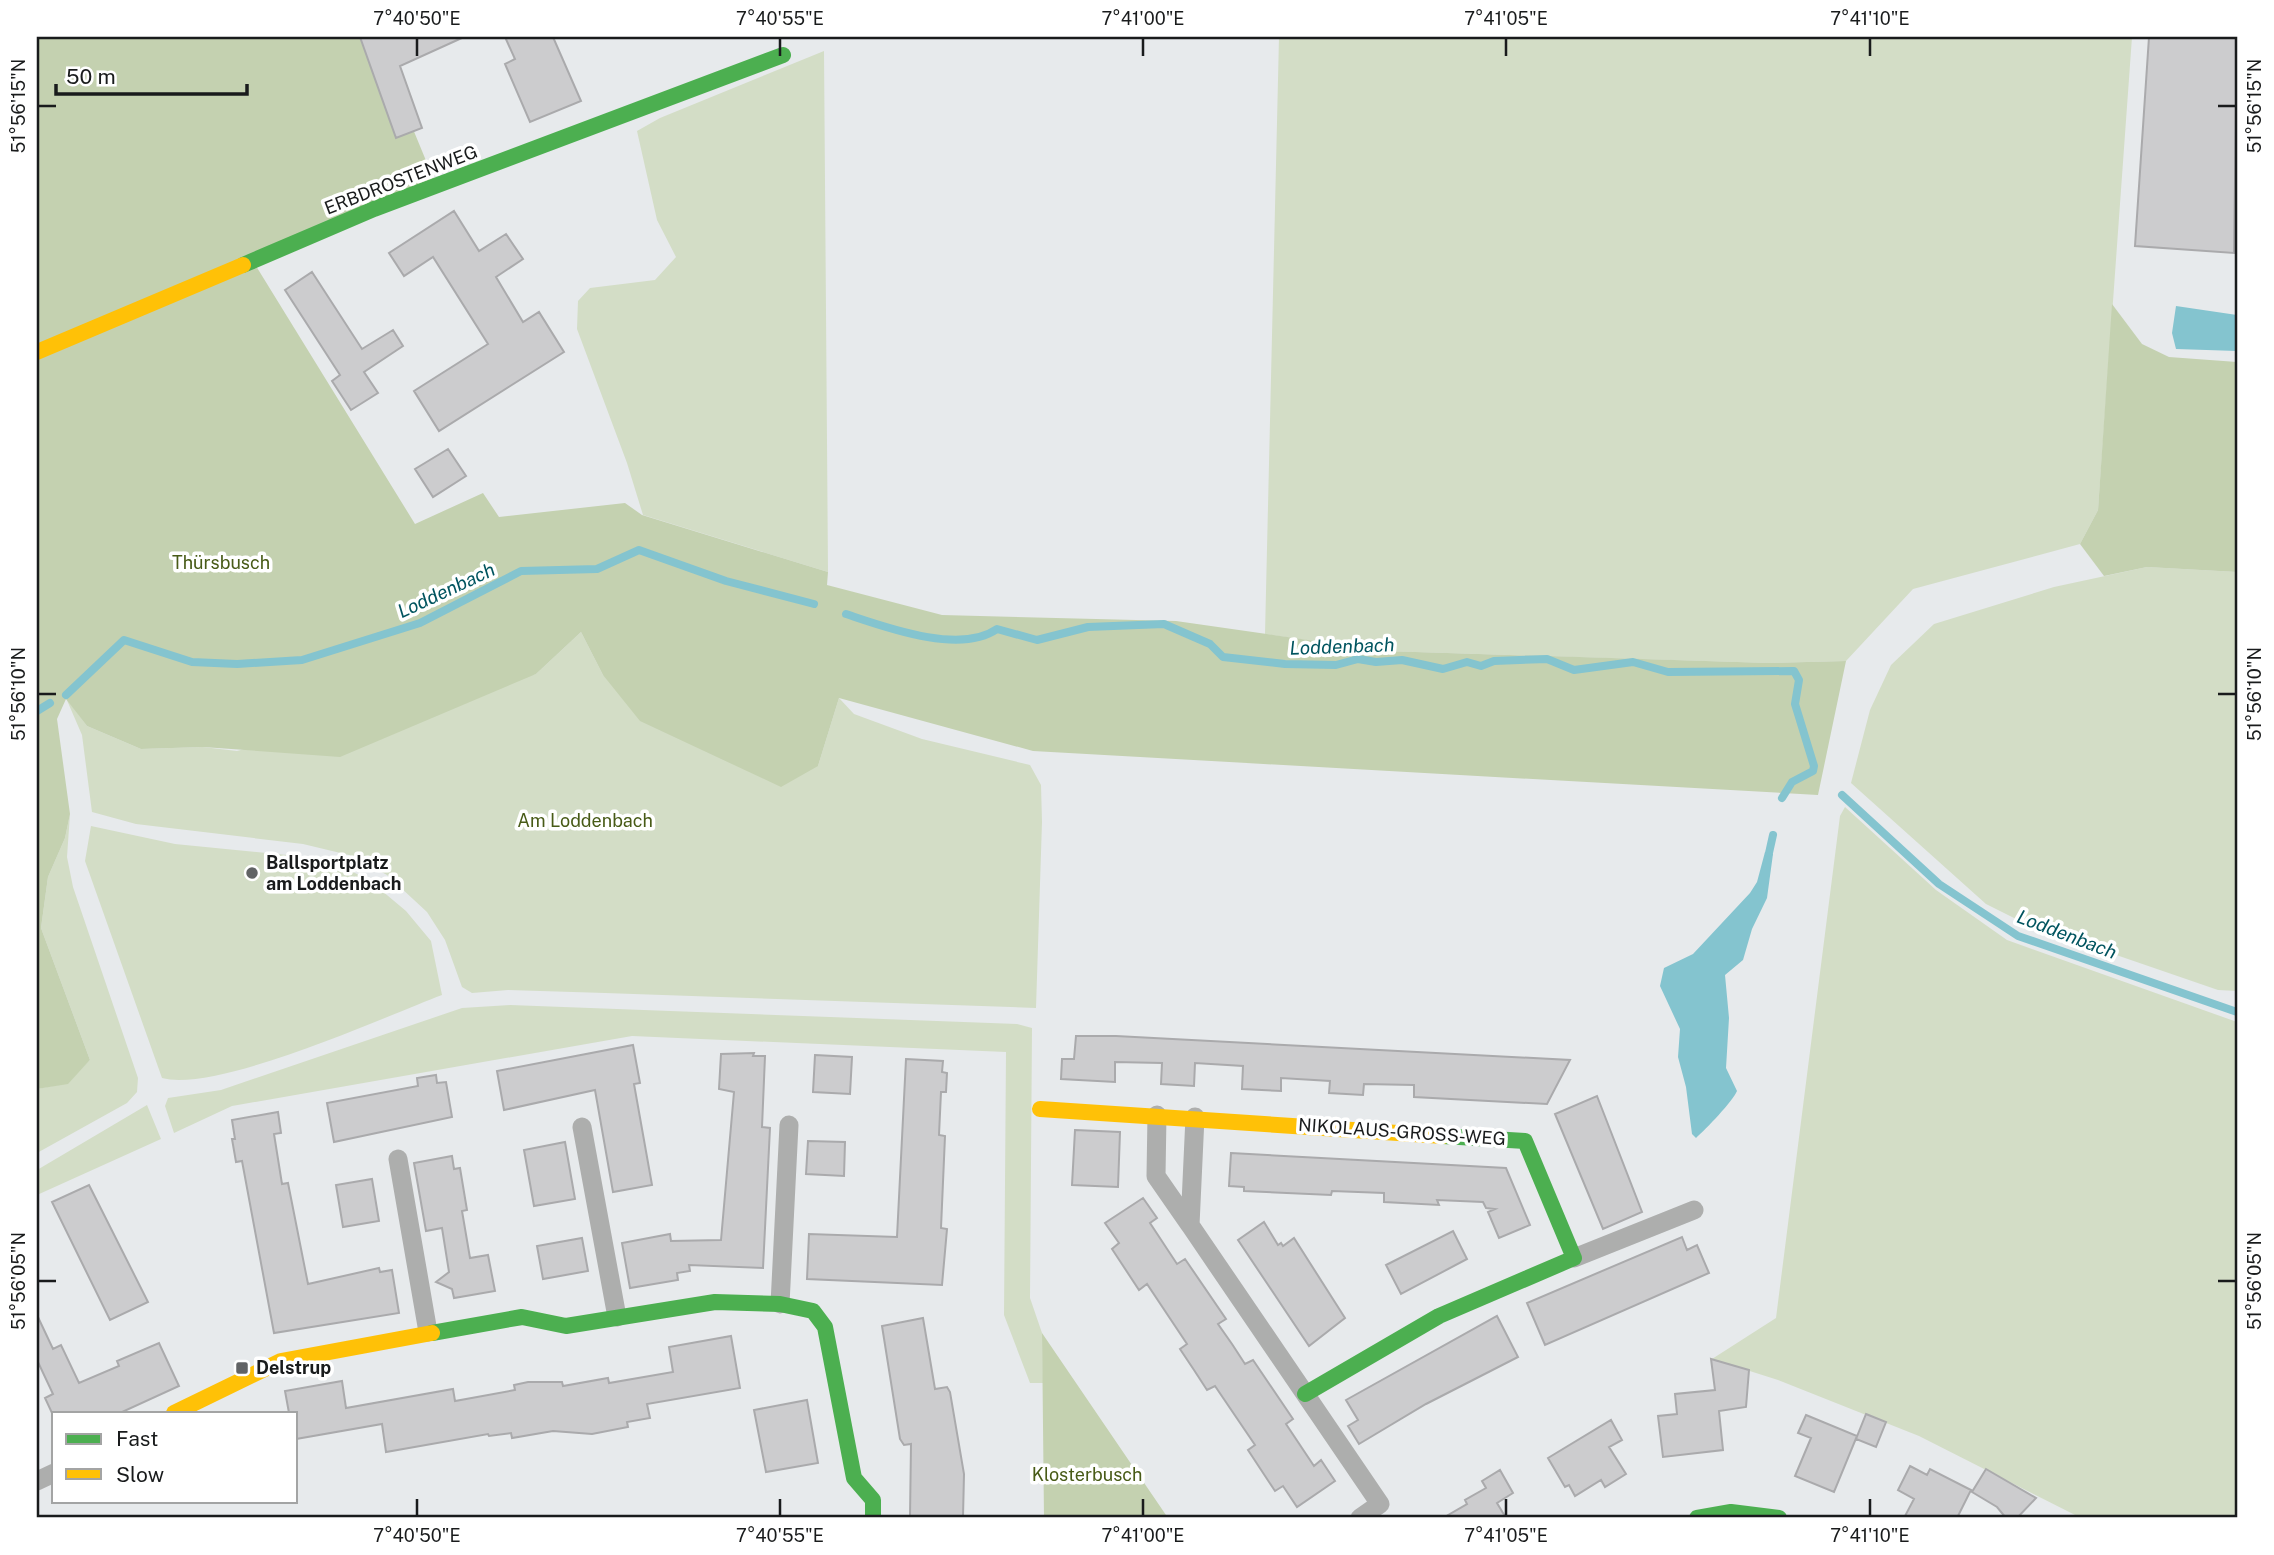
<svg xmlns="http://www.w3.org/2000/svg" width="2274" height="1555" font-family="'Public Sans',sans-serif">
<rect width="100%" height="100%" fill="#e7eaec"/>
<!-- green -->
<path fill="#d3ddc6" d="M1279 37H2132L2098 510 2080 544 1913 589 1846 661 1769 663 1383 651 1265 634Z
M824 51 828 572 643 515 627 463 577 329 578 301 590 288 655 280 676 257 657 220 637 131 660 118Z
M2147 567 2237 572V991L2218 990 2026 924 1986 904 1851 783 1870 710 1891 665 1934 624 2054 587Z
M581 632 603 675 818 766 839 698 854 714 922 739 1030 765 1041 785 1042 822 1036 1008 605 993 508 990 472 993 462 987 445 940 427 912 387 875 353 856 303 844 136 824 92 812 82 735 66 698 87 726 141 749 203 747 237 751 536 674Z
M1845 807 1936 890 2007 940 2237 1022V1518H2081L1919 1436 1778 1380 1712 1359 1776 1318 1840 816Z
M70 814 67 857 73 887 138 1078 137 1092 127 1103 37 1153V1089L68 1083 90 1060 41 928 48 877 65 838Z
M91 826 175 844 307 857 341 866 369 880 406 911 431 941 442 995C384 1017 217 1093 162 1078L85 861Z
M510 1005 1017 1024 1032 1028 1030 1298 1042 1333 1043 1383H1030L1004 1315 1006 1052 632 1036 232 1106 174 1133 165 1106 168 1098 221 1090 462 1008Z
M147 1105 161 1139 37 1195V1170Z"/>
<!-- forest -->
<path fill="#c4d1b0" d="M37 37H375L434 180 256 266 415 524 483 493 499 517 625 503 642 515 828 572 827 585 942 615 1176 621 1384 651 1769 663 1846 661 1818 795 1033 751 839 698 818 766 781 787 640 721 603 675 581 632 536 674 340 757 203 747 141 749 87 726 66 699 57 719 70 814 65 838 48 877 41 928 90 1060 68 1084 37 1089Z
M2112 304 2142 344 2169 357 2237 362V572L2147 567 2104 576 2080 544 2098 510Z
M1042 1333 1168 1518H1044Z"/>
<!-- water -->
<path fill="#84c4cf" d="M2176 306 2237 315V351L2176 349 2172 333Z
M1765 852 1773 854 1767 898 1752 929 1743 960 1725 975 1729 1018 1726 1068 1737 1091C1733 1101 1706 1129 1696 1138L1692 1134 1686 1087 1678 1057 1680 1029 1660 986 1664 968 1693 954 1750 893 1757 882Z"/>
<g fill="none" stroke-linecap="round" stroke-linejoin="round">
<!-- stream -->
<path stroke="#84c4cf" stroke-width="8" d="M846 614C885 627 960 655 997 629L1037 640 1088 627 1164 624 1210 644 1223 657 1285 664 1336 665 1358 659 1376 662 1402 660 1443 669 1467 662 1481 666 1494 661 1547 659 1574 670 1633 662 1668 672 1794 671 1799 680 1795 704 1814 766 1813 771 1792 782 1782 798
M66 695 124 640 192 662 237 664 302 660 420 623 521 571 597 569 639 550 726 581 814 604
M37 711 50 703
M1842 795 1939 884 2018 936 2237 1012
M1769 853 1773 835"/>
</g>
<!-- building -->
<path fill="#ccccce" stroke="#aaaaac" stroke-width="2" d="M360 37H464L400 66 422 128 396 138Z
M505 37H553L581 101 530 122 505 64 515 59Z
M2149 37H2237L2234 253 2135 246Z
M454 211 479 251 506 234 523 259 496 277 523 322 539 312 564 352 439 431 414 391 488 344 433 257 404 276 389 253Z
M312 272 362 349 393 330 403 346 364 372 378 393 351 410 332 381 340 375 285 290Z
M448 449 466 476 433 497 415 469Z
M1076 1036H1116L1570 1060 1547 1104 1414 1097V1085L1364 1084 1363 1095 1329 1093 1330 1081 1281 1078V1091L1242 1089 1243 1066 1195 1063 1194 1086 1161 1084 1162 1063 1115 1062V1082L1061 1079 1062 1059H1074Z
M633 1045 640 1083 634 1084 652 1185 613 1192 595 1090 504 1110 497 1071Z
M754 1053 753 1056H765L762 1127 770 1128 763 1268 689 1265 690 1271 677 1273 678 1280 630 1288 622 1243 670 1234 671 1241 721 1240 734 1092 719 1089 721 1054Z
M815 1055 852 1057 850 1094 813 1092Z
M906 1059 943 1061 942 1072 947 1073 946 1092H941L939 1135 945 1136 941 1228 947 1229 942 1285 807 1279 809 1234 897 1237Z
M436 1075 437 1083 446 1082 452 1117 334 1142 327 1103 418 1086 417 1078Z
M1597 1096 1642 1212 1603 1229 1555 1114Z
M278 1112 281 1133 274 1134 282 1184 288 1183 308 1284 379 1268 380 1272 392 1270 399 1313 274 1333 242 1161 236 1162 232 1139H235L232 1120Z
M1075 1130 1120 1132 1118 1187 1072 1185Z
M808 1141 845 1142 844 1176 806 1174Z
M565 1142 575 1199 534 1206 524 1150Z
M1231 1153 1506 1168 1530 1225 1499 1238 1488 1212 1495 1209 1486 1208 1483 1202 1437 1200 1439 1205 1384 1202V1193L1332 1191 1331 1195 1244 1191V1187L1229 1186Z
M452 1156 454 1169 460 1168 467 1210 462 1211 470 1258 488 1255 495 1291 454 1298 452 1289 436 1282 449 1272 442 1228 426 1231 414 1163Z
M372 1179 379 1221 343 1227 336 1185Z
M89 1185 148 1302 110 1320 52 1202Z
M1143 1198 1157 1218 1150 1223 1177 1264 1185 1259 1226 1319 1218 1324 1232 1344 1245 1364 1253 1360 1293 1419 1286 1424 1314 1466 1321 1460 1335 1481 1297 1507 1283 1486 1275 1491 1248 1450 1255 1445 1215 1386 1207 1390 1194 1370 1180 1349 1187 1344 1147 1284 1139 1290 1112 1249 1119 1243 1105 1223Z
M1264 1222 1278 1245 1281 1243 1283 1246 1294 1238 1345 1318 1309 1346 1238 1240Z
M1453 1231 1467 1259 1401 1294 1386 1265Z
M1682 1237 1687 1250 1697 1245 1709 1273 1545 1345 1527 1303Z
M582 1238 588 1271 543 1279 537 1246Z
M37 1315 53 1349 61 1345 79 1383 119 1366 117 1361 159 1343 179 1386 120 1413H52L45 1398 53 1394 37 1360Z
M1497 1316 1518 1357 1426 1404 1359 1444 1348 1426 1358 1420 1346 1400Z
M923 1318 935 1389 947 1387 950 1392 964 1474 963 1517H910L911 1444 904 1445 900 1439 882 1326Z
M731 1336 740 1388 647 1404 650 1418 627 1422 628 1427 592 1434 553 1431 512 1438 511 1433 489 1436 488 1434 386 1452 382 1424 296 1439V1413H289L285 1391 342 1381 346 1408 453 1389 455 1401 515 1390 514 1385 528 1382H562L563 1386 608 1378 609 1383 673 1372 669 1347Z
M1711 1359 1749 1370 1746 1407 1719 1411 1723 1450 1663 1457 1658 1416 1677 1414 1675 1394 1715 1390Z
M807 1400 818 1463 766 1472 754 1410Z
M1866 1414 1886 1422 1876 1447 1856 1439Z
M1806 1415 1857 1436 1834 1492 1795 1476 1811 1438 1798 1433Z
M1611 1420 1622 1440 1609 1447 1626 1474 1605 1487 1601 1480 1575 1496 1569 1485 1565 1487 1548 1458Z
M1910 1466 1927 1475 1930 1469 1971 1490 1957 1518H1904L1914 1499 1898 1490Z
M1986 1469 2036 1498 2017 1518H2006L1997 1507 1972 1492Z
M1500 1470 1513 1493 1497 1503 1506 1518H1443L1467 1504 1465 1500 1486 1488 1482 1481Z"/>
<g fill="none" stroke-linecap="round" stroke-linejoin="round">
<!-- street -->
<path stroke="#adaead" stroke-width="19" d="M1157 1115 1156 1176 1190 1225
M1195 1117 1190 1225 1380 1504 1360 1518
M582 1127 617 1317
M398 1159 428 1332
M1574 1258 1694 1210
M780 1304 789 1125
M37 1481 54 1473"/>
<!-- fast -->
<path stroke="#4caf50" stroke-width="16" d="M243 265 374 209 783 55
M432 1333 522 1317 566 1326 715 1302 780 1304 813 1311 825 1327 854 1478 873 1500V1518
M1305 1394 1439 1316 1574 1258 1525 1141 1443 1136
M1697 1518 1731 1512 1779 1518"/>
<!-- slow -->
<path stroke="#ffc107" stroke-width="16" d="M37 352 243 265
M1040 1109 1443 1136
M174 1413 281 1361 432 1333"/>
</g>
<!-- ticks -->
<path fill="none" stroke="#191b1c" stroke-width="2.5" d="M417 38V56M780 38V56M1143 38V56M1506 38V56M1870 38V56M38 106H56M2218 106H2236M38 694H56M2218 694H2236M38 1281H56M2218 1281H2236M417 1499V1516M780 1499V1516M1143 1499V1516M1506 1499V1516M1870 1499V1516"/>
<!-- markers -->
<g fill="#616365" stroke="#fff" stroke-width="2.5">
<circle cx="252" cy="873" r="7"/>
<rect x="235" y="1361" width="14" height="14" rx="3.5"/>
</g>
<g text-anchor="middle" stroke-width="7" stroke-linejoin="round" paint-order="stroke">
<!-- street labels -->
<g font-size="18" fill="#191b1c" stroke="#fff">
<text transform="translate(401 180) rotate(-21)" y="6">ERBDROSTENWEG</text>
<text transform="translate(1402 1132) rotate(4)" y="6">NIKOLAUS-GROSS-WEG</text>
</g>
<!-- park labels -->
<g font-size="18" fill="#485b17" stroke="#fff">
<text x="221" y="569">Thürsbusch</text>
<text x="585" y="827">Am Loddenbach</text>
<text x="1087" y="1481">Klosterbusch</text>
</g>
<!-- poi labels -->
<g font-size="18" font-weight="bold" fill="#191b1c" stroke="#fff" text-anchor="start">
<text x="266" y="869">Ballsportplatz<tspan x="266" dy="21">am Loddenbach</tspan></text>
<text x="256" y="1374">Delstrup</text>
</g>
<!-- water labels -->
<g font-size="19" font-style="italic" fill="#00545f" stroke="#fff">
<text transform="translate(446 590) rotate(-25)" y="7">Loddenbach</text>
<text transform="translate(1342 646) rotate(-2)" y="7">Loddenbach</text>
<text transform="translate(2067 934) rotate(21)" y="7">Loddenbach</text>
</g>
</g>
<!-- border -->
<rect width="2274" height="1555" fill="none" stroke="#ffffff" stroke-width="77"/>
<!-- legend -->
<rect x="52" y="1412" width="245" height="91" fill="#ffffff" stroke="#a3a4a4" stroke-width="2"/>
<rect x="66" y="1434" width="35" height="10" fill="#4caf50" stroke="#a3a4a4" stroke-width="2"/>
<text x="116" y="1446" font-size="21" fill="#191b1c">Fast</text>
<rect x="66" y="1469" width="35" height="10" fill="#ffc107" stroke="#a3a4a4" stroke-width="2"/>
<text x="116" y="1482" font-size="21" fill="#191b1c">Slow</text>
<!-- scale -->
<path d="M56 84v10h191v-10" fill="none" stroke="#191b1c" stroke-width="3.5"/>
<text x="66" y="84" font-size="21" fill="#191b1c" stroke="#ffffff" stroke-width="5" paint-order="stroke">50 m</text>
<rect x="38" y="38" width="2198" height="1478" fill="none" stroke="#191b1c" stroke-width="2.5"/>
<g font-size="18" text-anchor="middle" fill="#191b1c">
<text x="417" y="25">7°40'50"E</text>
<text x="780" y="25">7°40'55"E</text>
<text x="1143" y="25">7°41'00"E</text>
<text x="1506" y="25">7°41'05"E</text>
<text x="1870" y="25">7°41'10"E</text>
<text transform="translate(19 106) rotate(-90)" y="6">51°56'15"N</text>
<text transform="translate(2255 106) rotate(-90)" y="6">51°56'15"N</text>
<text transform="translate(19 694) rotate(-90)" y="6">51°56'10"N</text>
<text transform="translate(2255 694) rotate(-90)" y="6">51°56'10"N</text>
<text transform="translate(19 1281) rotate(-90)" y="6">51°56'05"N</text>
<text transform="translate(2255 1281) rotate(-90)" y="6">51°56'05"N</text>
<text x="417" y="1542">7°40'50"E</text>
<text x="780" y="1542">7°40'55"E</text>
<text x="1143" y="1542">7°41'00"E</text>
<text x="1506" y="1542">7°41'05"E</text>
<text x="1870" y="1542">7°41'10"E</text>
</g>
</svg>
